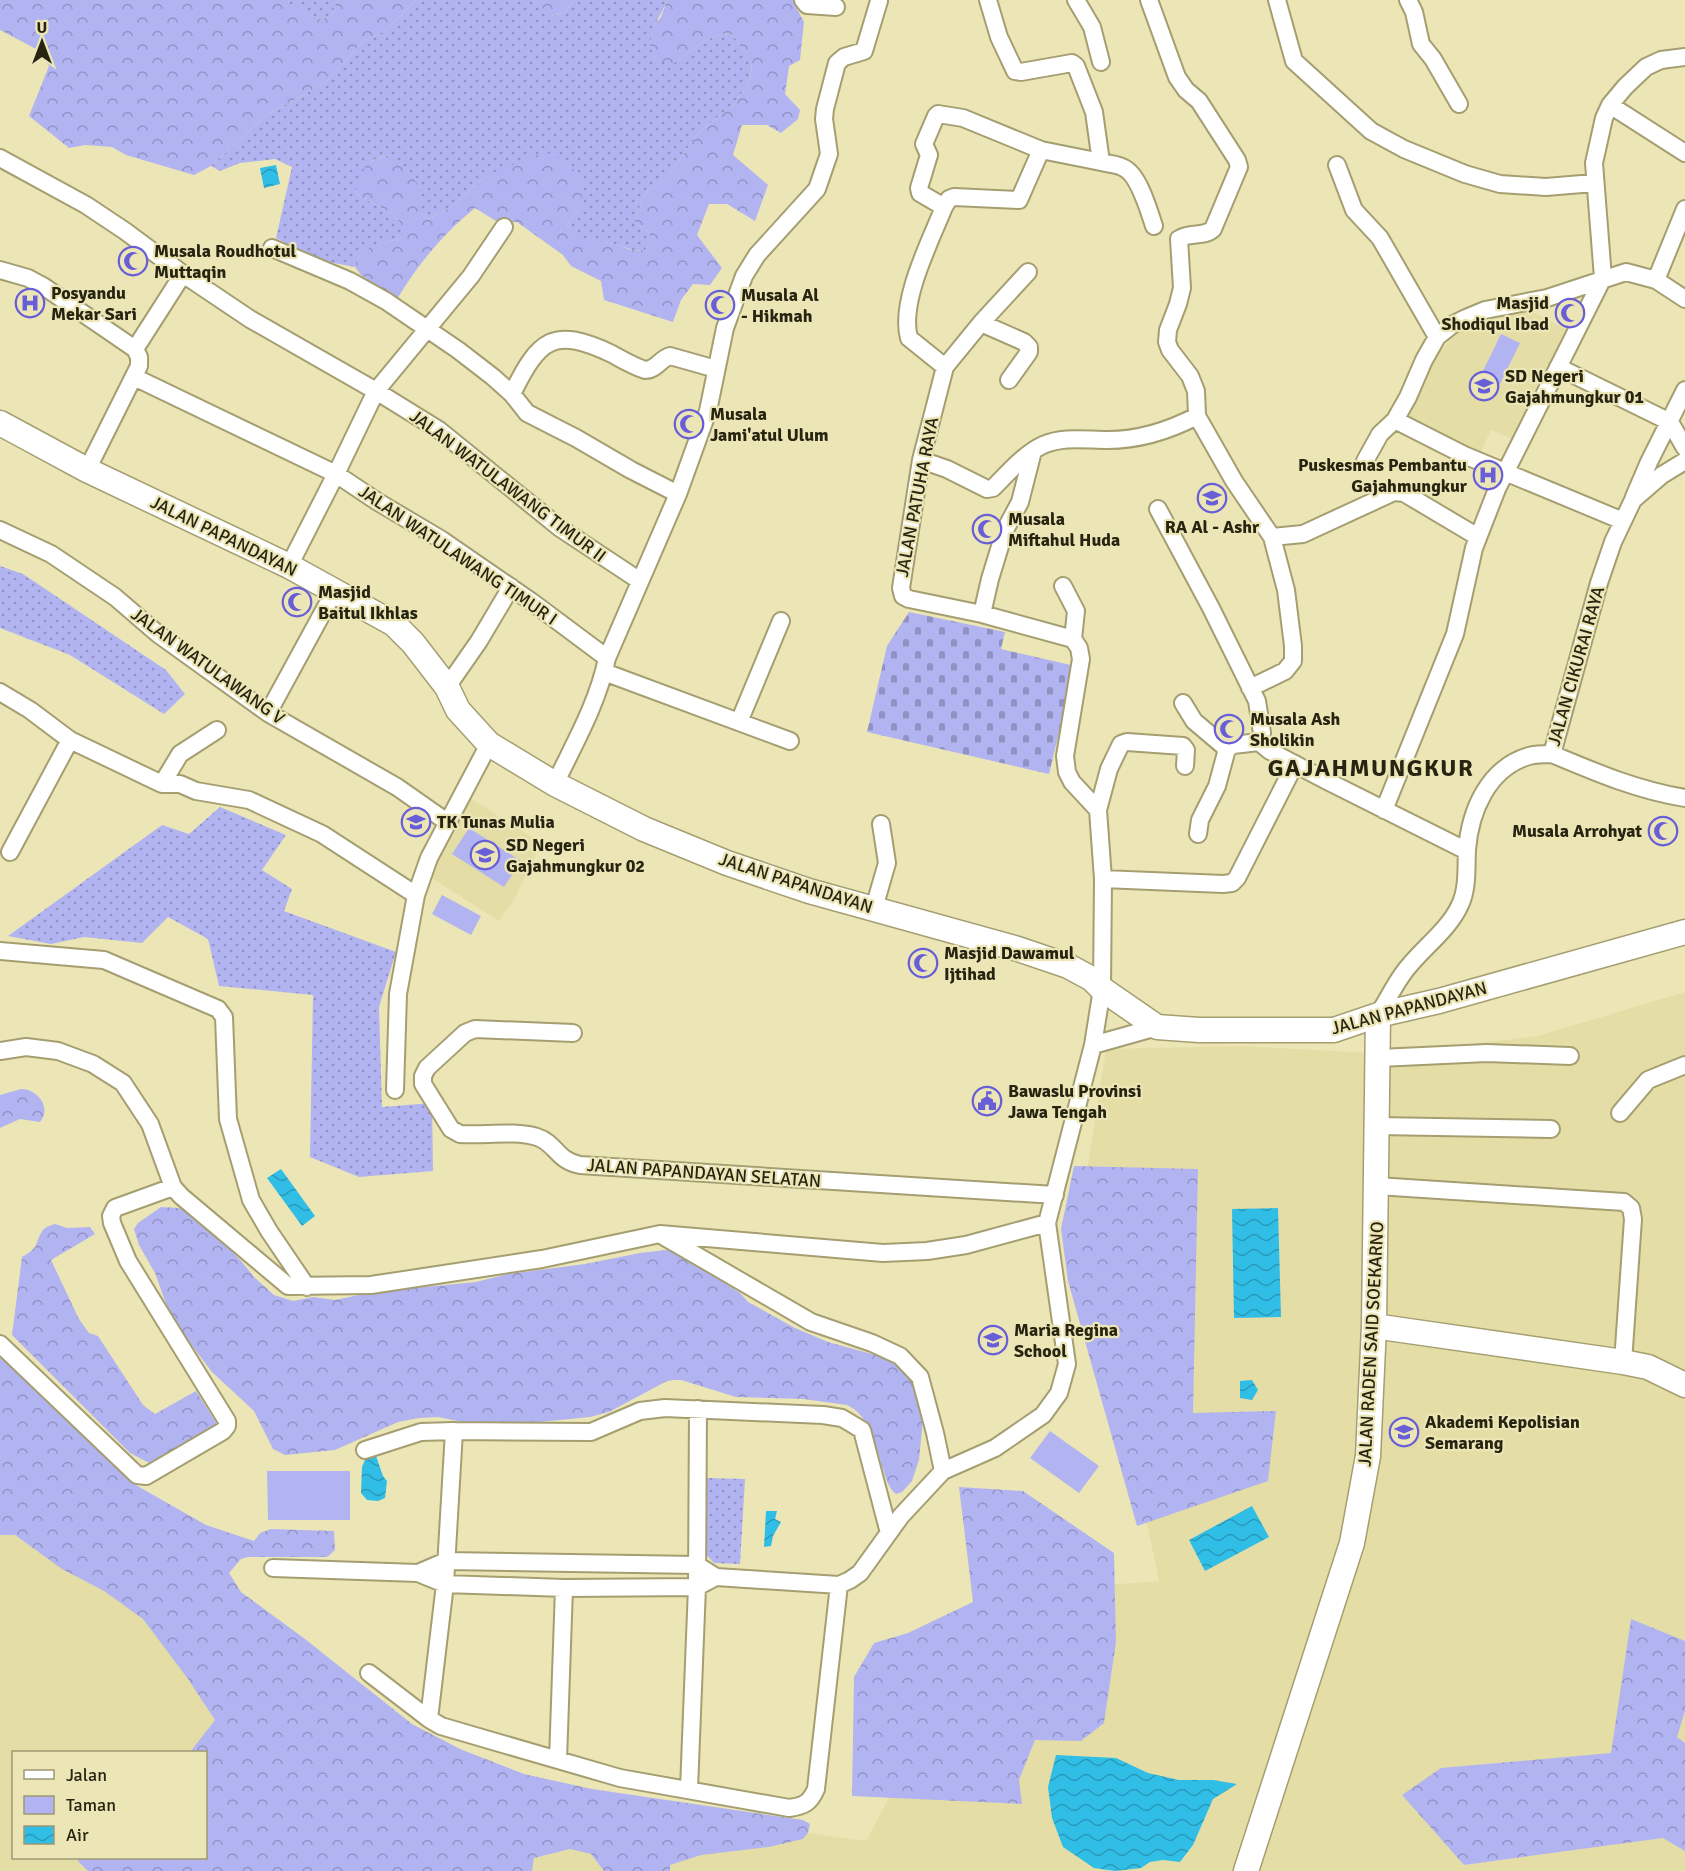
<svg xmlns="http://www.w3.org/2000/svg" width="1685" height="1871" font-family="Signika,sans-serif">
<defs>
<pattern id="grass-dots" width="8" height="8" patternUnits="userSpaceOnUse" patternTransform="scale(1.5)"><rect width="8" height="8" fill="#b2b4f2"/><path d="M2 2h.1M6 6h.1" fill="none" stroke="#9192c3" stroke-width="1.8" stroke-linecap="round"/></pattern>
<pattern id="forest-crowns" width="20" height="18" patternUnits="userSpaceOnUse" patternTransform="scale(1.5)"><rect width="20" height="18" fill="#b2b4f2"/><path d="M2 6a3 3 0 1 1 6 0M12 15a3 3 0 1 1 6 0" fill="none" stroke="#9192c3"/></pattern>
<pattern id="cemetery-stones" width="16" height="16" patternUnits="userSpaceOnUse" patternTransform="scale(1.5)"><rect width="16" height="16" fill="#b2b4f2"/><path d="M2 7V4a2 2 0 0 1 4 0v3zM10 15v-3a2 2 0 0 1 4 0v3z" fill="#9192c3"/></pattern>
<pattern id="water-waves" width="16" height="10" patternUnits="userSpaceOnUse" patternTransform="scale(1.5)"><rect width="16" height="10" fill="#30bee7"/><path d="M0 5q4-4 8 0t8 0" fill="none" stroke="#299aba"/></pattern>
</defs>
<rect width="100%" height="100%" fill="#ece6b6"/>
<!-- built -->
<path fill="#e4dea6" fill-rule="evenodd" d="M1506 308 1531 311 1573 333 1519 442 1491 430 1477 460 1402 420 1433 358 1469 321Z
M467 796 541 843 516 896 499 921 425 874Z
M1685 992V1871H0V1492L356 1704 516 1792 866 1841 910 1758 1105 1585 1159 1581 1137 1476 1079 1221 1106 1049 1241 1046 1390 1054 1538 1036ZM14 1752H206V1858H14Z"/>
<!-- grass -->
<path fill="url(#grass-dots)" d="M288 0H338C335 4 334 10 332 14 323 27 299 9 290 4Z
M416 0H533L553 16 565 12 574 0H667C658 25 644 30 655 58L674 63 708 39 727 33 733 35 752 63 750 81 734 104 698 133 667 178 648 190 642 201 634 222 650 233V244L645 250C630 251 631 249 618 245 598 239 581 247 567 225L581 206 485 176 453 206 428 219 420 214V187L391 155C363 160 365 168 356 194L393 214 401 224V238C385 243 357 246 355 267L318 260 276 238 292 167 275 159 240 163 220 171 211 166 267 115 326 82 363 41 387 30Z
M0 566 23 574 166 670 185 694 164 714 70 655 0 628Z
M220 807 286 835 262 870 292 889 284 911 396 952 379 1007 382 1107 432 1103 433 1171 359 1177 310 1157 313 995 219 986 208 939 168 917 142 943 84 937 51 944 8 936 162 825 189 834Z
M706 1478 745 1479 740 1564 714 1563 703 1551Z"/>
<!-- forest -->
<path fill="url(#forest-crowns)" d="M0 0H288L290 4C300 9 323 27 332 14 334 10 335 4 338 0H416L387 30 363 41 326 82 267 115 211 166 194 175 126 155 112 147 85 145 69 148 29 116 49 66 36 49 0 30Z
M533 0H574L565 12 552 16Z
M667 0H797L796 7 804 22 800 60 789 66 785 94 800 110 798 119 781 133 767 125H742L733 155 768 185 755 221 727 204H709L697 235 722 268 710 285 693 284 681 300 673 322 604 300 601 281 571 266 563 255 517 222 496 221 475 208C442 235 419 263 397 299L361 275 355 267C356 246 385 243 401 238V224L393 214 356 194C359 168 366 160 391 155L402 164 420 187V214L428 219 453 206 485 176 542 153 554 154 572 167 584 185 581 206 567 225C580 245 598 239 618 245 632 250 629 251 645 250L650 244V233L634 222 642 201 648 190 667 178 698 133 734 104 750 81 752 64 733 35 727 33 708 39 674 63 660 62 655 58 650 45 652 28 661 17Z
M21 1089C38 1089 52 1108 40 1122L20 1119 0 1128V1095Z
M1074 1166 1198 1169 1193 1413 1276 1411 1268 1481 1137 1526 1068 1281 1061 1229Z
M161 1207 179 1208 186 1211 194 1220 219 1238 242 1262 254 1277 274 1295 293 1301 313 1297 335 1300 373 1292 476 1282 508 1274 585 1264 640 1253 666 1250 677 1251 740 1293 748 1302 795 1328 828 1342 879 1356 899 1365 918 1387 923 1419 919 1460 912 1481 902 1492 896 1494C888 1488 886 1478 883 1469 876 1447 870 1415 847 1405L803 1399 736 1397 681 1380H674L667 1381 609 1412 590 1417 519 1424 477 1425 438 1417 419 1418 398 1422 335 1450 285 1455 273 1449 254 1411 212 1372 190 1343 168 1309 155 1273 139 1245 134 1229 138 1223Z
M55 1224 67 1228 90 1227 95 1234 51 1260 79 1319 89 1333 98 1336 143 1405 155 1414 196 1391 217 1424 149 1463 130 1453 12 1335 22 1257C27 1254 32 1251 35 1247 41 1235 39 1228 55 1224Z
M0 1358 24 1374 134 1484 206 1525 254 1541 260 1533 271 1529 334 1531 335 1550 327 1557H248L241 1559 229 1573 241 1592 305 1639 412 1724 460 1749 524 1774 592 1789 803 1820 810 1824 808 1833 803 1839 769 1847 701 1855 670 1865V1871H604L591 1854 570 1849 534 1858 532 1871H88L78 1861V1858H206V1752H190L215 1720 188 1679 143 1619 104 1591 62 1569 15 1535H0Z
M959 1487 1023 1491 1114 1553 1116 1642 1104 1723 1081 1741 1035 1740 1019 1780 1022 1804 852 1796 854 1677 874 1643 908 1633 973 1602Z
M1631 1619 1685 1641V1711L1677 1737 1685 1743V1851L1663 1838 1464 1865 1402 1795 1441 1768 1611 1753Z"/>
<!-- cemetery -->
<path fill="url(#cemetery-stones)" d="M909 612 1005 632 1001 649 1075 666 1049 774 867 732 887 646Z"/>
<!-- park -->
<path fill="#b2b4f2" d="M1501 334 1520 343 1500 384 1481 375Z
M469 828 521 861 504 887 452 854Z
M442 895 481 916 471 935 432 914Z
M1050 1431 1099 1466 1079 1493 1030 1458Z
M267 1471H350V1520H268Z"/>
<!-- water -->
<path fill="url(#water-waves)" d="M276 165 280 184 264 188 260 168Z
M281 1169 315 1216 302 1226 267 1178Z
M1278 1208 1281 1317 1234 1318 1232 1209Z
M1252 1380 1258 1390 1252 1400 1240 1398V1381Z
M367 1455 376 1456 383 1476 387 1481 385 1498 378 1501 367 1500 361 1493 362 1467Z
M1252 1506 1269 1537 1205 1571 1189 1540Z
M766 1511H777L775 1519 781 1522 773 1536 771 1546 764 1547Z
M1056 1755 1116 1758 1148 1773 1179 1780H1213L1237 1784 1213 1799 1193 1845 1180 1862 1163 1860 1150 1862 1141 1868 1115 1871 1094 1868 1063 1847 1052 1818 1048 1787Z"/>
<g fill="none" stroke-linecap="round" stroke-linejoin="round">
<!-- street casing -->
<g stroke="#a49e71" stroke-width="20">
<path id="street" d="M803 0 807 5 836 7
M1076 0 1092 27 1101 62
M1149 0 1177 77 1186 90 1199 101 1237 160 1239 167 1213 229C1203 238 1191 231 1179 239L1182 288 1178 304 1168 330 1167 342 1170 350 1190 376 1196 391 1197 416 1234 481 1272 537 1286 590 1293 646V661L1285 671 1250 688
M1277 0 1294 61 1371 131 1404 149 1465 174 1500 184 1546 187 1594 183
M1408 0 1414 12 1421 44 1433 59 1459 104
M1610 105 1685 153
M0 158 86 205 125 231 183 274 250 319 376 391 439 430 560 528 640 581
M1101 162C1108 164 1118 164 1124 168 1139 175 1149 211 1154 226
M1337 165 1354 210 1380 238 1437 337
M944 207 920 193 919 188 929 155 924 144 936 116 938 114 963 118 1041 150
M272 248 350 281 386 301 458 350 493 377 512 394 527 413 576 438 631 470 678 494
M0 270 28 278 43 286 135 349
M1656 280 1685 209
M981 323 1024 342 1029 347V352L1009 380
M945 367 909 338C899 302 930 242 944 207L949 199 954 197 1019 200 1041 150 1101 162 1094 112 1076 66 1072 63 1021 72 1015 71 999 37 988 0
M1558 367 1670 422 1685 448
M134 377 336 474 378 502 442 540 532 602 607 658
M512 394C539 339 553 326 612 354 623 360 633 366 645 370 656 370 660 359 670 356L716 369
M1395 420 1464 455 1623 521
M921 460 947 469 987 489 993 488C1008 473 1024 454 1043 445 1063 436 1086 440 1108 440 1139 440 1170 430 1197 416
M1365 461 1380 434 1395 420 1408 397 1424 360 1437 337 1452 325 1466 318 1485 310 1547 298 1626 272 1656 280 1685 299
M87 470 139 366V357L135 349 183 274
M1634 497 1649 462 1685 390
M1158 509 1211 608 1257 701 1262 733 1259 742 1270 751 1327 781 1467 851
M0 530 51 554 115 597 158 634 268 713 397 787 447 822
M1272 537 1303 534 1394 492 1404 493 1478 537
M289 566 336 474 376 391 471 276 504 227
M1063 586 1076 611 1073 639
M982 614 990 579 1005 530 1020 502 1033 451
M604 672 790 741
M447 687 479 641 511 587
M0 692 30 710 70 740 162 784H180L196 791 249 800 322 834 416 895
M1183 703 1194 721 1227 749
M268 713 334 592
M739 722 781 621
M1552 754 1599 583 1613 542 1633 500 1662 475 1685 461
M1552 754C1597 773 1637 790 1685 798
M162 784 180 754 217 730
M555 784C574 744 598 703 607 658L678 494 708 411 725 328 744 276 757 255 817 189 829 154 824 119 825 109 837 63 844 57 864 51 879 1
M1098 810 1109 769 1121 744 1127 742 1183 746 1186 750 1185 766
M1384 810 1455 634 1474 548 1497 489 1603 278 1594 163 1604 118 1610 105 1625 87 1646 67 1661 60 1685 57
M1198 834 1200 820 1217 786 1227 749 1233 745 1259 742
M10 852 70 740
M1103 879 1223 884 1232 883 1237 878 1295 764
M874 908 887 863 881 824
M0 951 104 960 218 1009 224 1017 228 1119 251 1200 269 1231 307 1287
M1378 1015C1386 1002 1393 988 1402 975 1419 950 1447 933 1460 905 1468 888 1466 868 1467 850 1470 811 1488 768 1529 756 1536 754 1545 754 1552 754
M573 1033 475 1029 465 1033 427 1068 423 1076V1084L451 1129 460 1134C484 1136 513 1130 537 1137 556 1143 556 1160 580 1165L1055 1195
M1093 1045 1157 1027
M0 1051 26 1047 58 1051 93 1064 123 1083 150 1124 173 1187 181 1196 288 1286 371 1285 542 1259 660 1234 883 1253 927 1251 966 1245 1047 1223
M1379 1058 1487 1053 1570 1056
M395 1090 398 994 416 895 429 858 489 744
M1620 1113 1648 1080 1685 1065
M1377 1126 1551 1129
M1377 1186 1624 1202 1631 1208 1633 1219 1623 1362
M663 1236 811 1322 872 1343 900 1356 920 1377 935 1433 943 1471
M0 1344 137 1475 146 1476 223 1431 227 1426V1421L128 1261 112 1223 111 1216 115 1208 173 1187
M454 1431 445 1584 429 1719 441 1726 620 1778 789 1808C804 1806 810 1803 816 1789L839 1585
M365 1450 421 1432 454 1431 591 1432 640 1411 665 1408 823 1415 842 1418 862 1430 889 1533
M273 1568 418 1573 445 1584 564 1588 697 1587 716 1577
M418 1573 446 1561 697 1565 716 1577 839 1585 850 1580 860 1573 901 1516 943 1471 995 1448 1043 1415 1059 1393 1067 1364 1047 1223 1093 1045 1102 989 1103 879 1098 810 1072 782 1067 772 1065 756 1081 659 1079 648 1073 639 982 614 909 599 903 596 901 588 921 460 945 367 981 323 1028 272
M369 1673 429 1719
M558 1760 564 1588
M689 1789 697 1587 698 1409"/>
</g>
<!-- secondary casing -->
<g stroke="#a49e71" stroke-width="27">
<path id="secondary" d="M0 423 87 470 289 566 394 624 413 643 447 687 458 710 489 744 555 784 644 829 727 863 809 891 1018 949 1068 966 1092 979 1102 989 1157 1027 1199 1030H1334L1378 1015 1439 1001 1685 932
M1374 1326 1623 1362 1648 1367 1685 1385
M1246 1871 1352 1543 1368 1456 1374 1326 1378 1015"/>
</g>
<!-- street -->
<use href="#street" stroke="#fff" stroke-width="16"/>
<!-- secondary -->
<use href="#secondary" stroke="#fff" stroke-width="24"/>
</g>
<!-- icons -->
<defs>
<g id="mosque-ring" transform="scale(1.5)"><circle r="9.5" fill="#ece6b6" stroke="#685fd8" stroke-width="1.5"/><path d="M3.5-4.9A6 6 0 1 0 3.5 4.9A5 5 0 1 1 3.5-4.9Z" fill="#685fd8"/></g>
<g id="hospital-ring" transform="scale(1.5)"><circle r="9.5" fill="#ece6b6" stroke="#685fd8" stroke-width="1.5"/><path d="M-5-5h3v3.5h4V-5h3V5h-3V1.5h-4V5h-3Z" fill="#685fd8"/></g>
<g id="school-ring" transform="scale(1.5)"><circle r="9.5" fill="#ece6b6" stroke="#685fd8" stroke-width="1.5"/><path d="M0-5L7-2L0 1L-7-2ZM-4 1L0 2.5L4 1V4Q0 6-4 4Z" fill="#685fd8"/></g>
<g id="civic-ring" transform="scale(1.5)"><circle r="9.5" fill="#ece6b6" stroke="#685fd8" stroke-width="1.5"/><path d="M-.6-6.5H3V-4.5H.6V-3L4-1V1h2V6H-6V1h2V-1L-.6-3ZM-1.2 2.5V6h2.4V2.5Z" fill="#685fd8"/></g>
<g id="university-ring" transform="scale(1.5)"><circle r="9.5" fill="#ece6b6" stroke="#685fd8" stroke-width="1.5"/><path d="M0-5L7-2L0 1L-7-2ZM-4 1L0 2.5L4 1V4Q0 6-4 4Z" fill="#685fd8"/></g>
</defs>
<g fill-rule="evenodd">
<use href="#mosque-ring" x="133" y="261"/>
<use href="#hospital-ring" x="30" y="303"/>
<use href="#mosque-ring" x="720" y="305"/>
<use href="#mosque-ring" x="1570" y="313"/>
<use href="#school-ring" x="1484" y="386"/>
<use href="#mosque-ring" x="689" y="424"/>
<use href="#hospital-ring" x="1488" y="475"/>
<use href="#school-ring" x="1212" y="498"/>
<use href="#mosque-ring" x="987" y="529"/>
<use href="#mosque-ring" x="297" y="602"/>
<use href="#mosque-ring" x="1229" y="729"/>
<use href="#school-ring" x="416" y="822"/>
<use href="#mosque-ring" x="1663" y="831"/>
<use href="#school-ring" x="485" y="855"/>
<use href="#mosque-ring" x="923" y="963"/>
<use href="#civic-ring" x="987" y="1101"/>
<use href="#school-ring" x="993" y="1340"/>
<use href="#university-ring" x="1404" y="1432"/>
</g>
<g text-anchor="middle" stroke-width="4.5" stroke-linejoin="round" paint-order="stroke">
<!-- poi labels -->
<g font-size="18" font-weight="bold" fill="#272412" stroke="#ece6b6" text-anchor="start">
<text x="154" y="257">Musala Roudhotul<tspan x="154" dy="21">Muttaqin</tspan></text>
<text x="51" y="299">Posyandu<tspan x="51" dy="21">Mekar Sari</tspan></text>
<text x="741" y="301">Musala Al<tspan x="741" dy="21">- Hikmah</tspan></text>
<text x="1549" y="309" text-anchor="end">Masjid<tspan x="1549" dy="21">Shodiqul Ibad</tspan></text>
<text x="1505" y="382">SD Negeri<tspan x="1505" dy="21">Gajahmungkur 01</tspan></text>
<text x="710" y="420">Musala<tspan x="710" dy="21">Jami'atul Ulum</tspan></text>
<text x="1467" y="471" text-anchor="end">Puskesmas Pembantu<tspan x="1467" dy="21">Gajahmungkur</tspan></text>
<text x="1008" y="525">Musala<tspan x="1008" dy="21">Miftahul Huda</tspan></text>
<text x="1212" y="533" text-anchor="middle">RA Al - Ashr</text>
<text x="318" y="598">Masjid<tspan x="318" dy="21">Baitul Ikhlas</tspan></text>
<text x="1250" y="725">Musala Ash<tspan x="1250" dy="21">Sholikin</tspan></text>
<text x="437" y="828">TK Tunas Mulia</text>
<text x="1642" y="837" text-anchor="end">Musala Arrohyat</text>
<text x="506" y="851">SD Negeri<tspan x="506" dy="21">Gajahmungkur 02</tspan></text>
<text x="944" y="959">Masjid Dawamul<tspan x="944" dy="21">Ijtihad</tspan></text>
<text x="1008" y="1097">Bawaslu Provinsi<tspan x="1008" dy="21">Jawa Tengah</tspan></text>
<text x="1014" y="1336">Maria Regina<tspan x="1014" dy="21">School</tspan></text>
<text x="1425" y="1428">Akademi Kepolisian<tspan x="1425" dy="21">Semarang</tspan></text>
</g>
<!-- street labels -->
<g font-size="18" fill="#272412" stroke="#ece6b6">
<text transform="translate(508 486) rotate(37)" y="6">JALAN WATULAWANG TIMUR II</text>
<text transform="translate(917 497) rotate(-79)" y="6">JALAN PATUHA RAYA</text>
<text transform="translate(224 536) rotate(26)" y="6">JALAN PAPANDAYAN</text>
<text transform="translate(458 555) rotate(34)" y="6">JALAN WATULAWANG TIMUR I</text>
<text transform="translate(208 666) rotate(36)" y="6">JALAN WATULAWANG V</text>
<text transform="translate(1576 666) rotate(-74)" y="6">JALAN CIKURAI RAYA</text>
<text transform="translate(796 883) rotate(18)" y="6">JALAN PAPANDAYAN</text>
<text transform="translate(1409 1008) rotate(-15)" y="6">JALAN PAPANDAYAN</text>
<text transform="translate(704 1173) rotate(4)" y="6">JALAN PAPANDAYAN SELATAN</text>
<text transform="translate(1371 1344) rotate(-87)" y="6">JALAN RADEN SAID SOEKARNO</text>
</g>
<!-- district labels -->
<g font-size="24" font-weight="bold" letter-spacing="1.5" fill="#272412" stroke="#ece6b6">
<text x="1371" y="776">GAJAHMUNGKUR</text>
</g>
</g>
<!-- legend -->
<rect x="12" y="1751" width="195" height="108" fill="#ece6b6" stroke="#9d9874" stroke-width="1.5"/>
<rect x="24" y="1770" width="30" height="9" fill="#ffffff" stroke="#9d9874" stroke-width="1.5"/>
<text x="66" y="1781" font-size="18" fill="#272412">Jalan</text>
<rect x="24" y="1796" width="30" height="18" fill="#b2b4f2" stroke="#9d9874" stroke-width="1.5"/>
<text x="66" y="1811" font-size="18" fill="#272412">Taman</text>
<rect x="24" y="1826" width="30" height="18" fill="url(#water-waves)" stroke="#9d9874" stroke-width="1.5"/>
<text x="66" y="1841" font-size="18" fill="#272412">Air</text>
<!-- north arrow -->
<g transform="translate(42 42)" stroke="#ece6b6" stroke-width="4.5" paint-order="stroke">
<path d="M0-4.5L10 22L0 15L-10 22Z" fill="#272412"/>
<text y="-9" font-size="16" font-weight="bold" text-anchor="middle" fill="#272412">U</text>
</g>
</svg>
